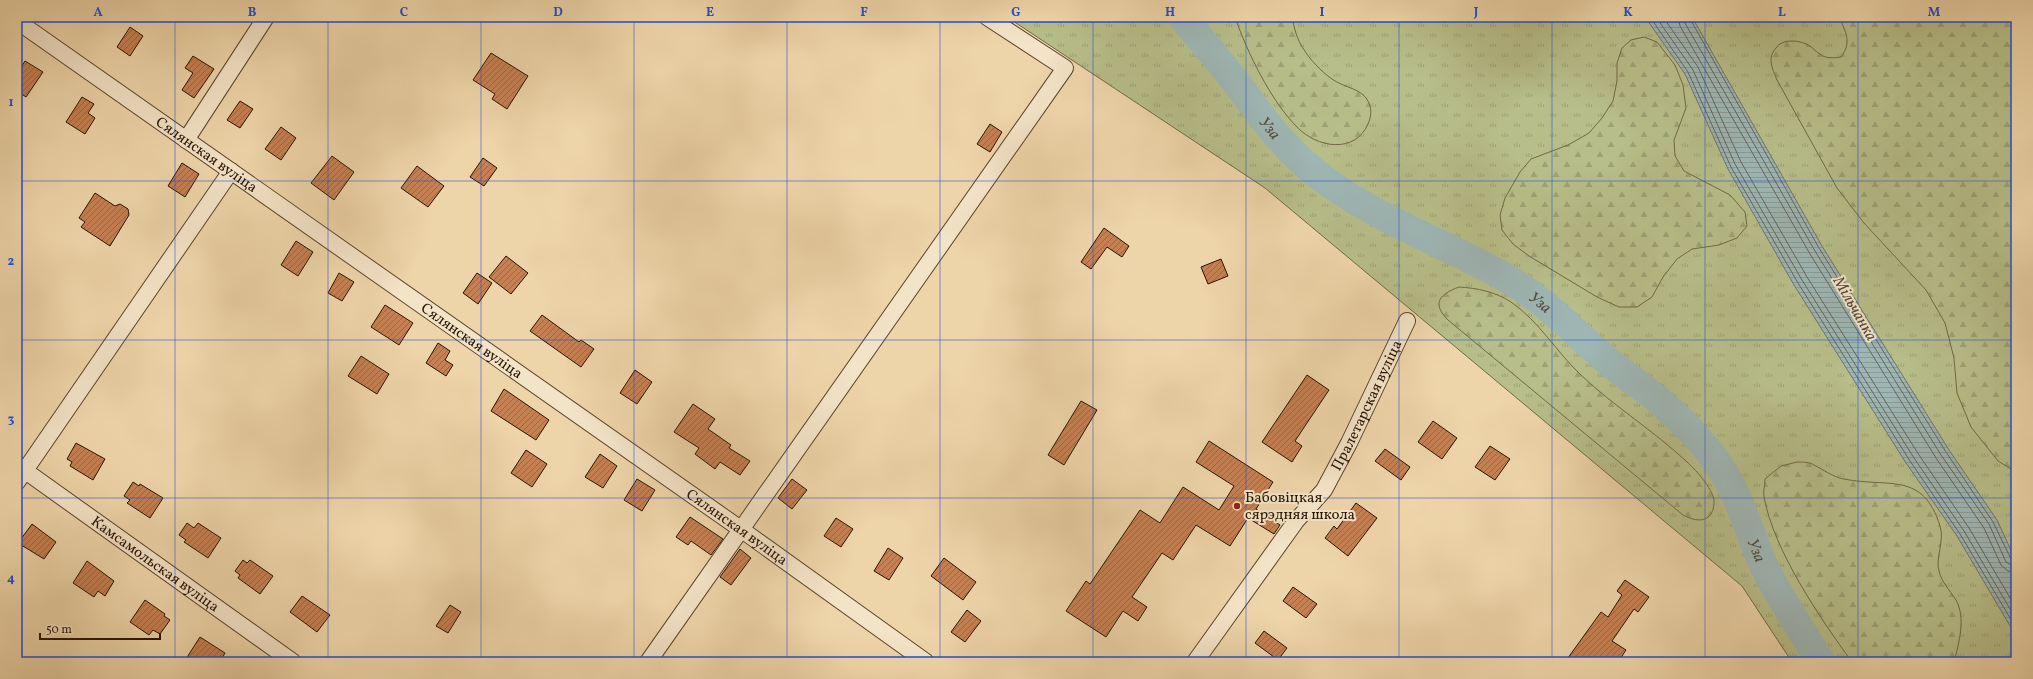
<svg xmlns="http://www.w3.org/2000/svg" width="2033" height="679" font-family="Vollkorn,serif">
<defs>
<pattern id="grass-tufts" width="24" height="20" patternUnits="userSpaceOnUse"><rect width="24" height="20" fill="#b7be89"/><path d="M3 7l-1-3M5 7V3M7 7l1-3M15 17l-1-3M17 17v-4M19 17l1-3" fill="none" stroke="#9da274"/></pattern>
<pattern id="forest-firs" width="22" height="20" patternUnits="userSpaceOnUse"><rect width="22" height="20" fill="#b7be89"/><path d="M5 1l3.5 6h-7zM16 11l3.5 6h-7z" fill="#9da274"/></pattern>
<pattern id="water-rules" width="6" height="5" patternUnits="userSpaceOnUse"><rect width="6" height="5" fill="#9eb6b4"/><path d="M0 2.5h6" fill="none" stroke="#889c99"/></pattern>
<pattern id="building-hatch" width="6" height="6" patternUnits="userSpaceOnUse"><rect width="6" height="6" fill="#c58053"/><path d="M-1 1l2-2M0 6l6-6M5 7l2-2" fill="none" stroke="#a06842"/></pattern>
</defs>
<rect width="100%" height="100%" fill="#eed5a9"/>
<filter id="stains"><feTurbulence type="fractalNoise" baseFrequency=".005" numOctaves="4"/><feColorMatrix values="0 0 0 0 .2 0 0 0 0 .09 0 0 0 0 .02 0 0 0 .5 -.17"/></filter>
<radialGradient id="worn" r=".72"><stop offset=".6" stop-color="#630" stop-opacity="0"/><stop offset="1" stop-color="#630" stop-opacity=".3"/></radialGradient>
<!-- grass -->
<path fill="url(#grass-tufts)" stroke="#706944" d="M1007 17H1170L1201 59 1287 164 1301 147 1194 17H2016V662H1792L1742 586 1265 188Z"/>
<!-- forest -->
<path fill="url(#forest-firs)" stroke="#706944" d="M1235 17H1292C1294 27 1297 40 1303 48 1309 59 1322 72 1332 79 1344 88 1363 88 1369 103 1372 110 1371 117 1368 124 1355 154 1317 148 1297 127 1271 101 1247 52 1235 17Z
M1839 17H2016V472L1998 461 1971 427 1957 393 1954 358 1945 323 1926 290 1864 223 1837 188 1777 80C1772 68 1767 58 1776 48 1783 38 1800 40 1810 46 1814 49 1816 52 1820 54 1826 59 1834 58 1841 57 1852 42 1846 33 1839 17Z
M1644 37 1657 42 1675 65 1683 85 1686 108 1674 140 1675 156 1684 171 1730 195 1745 212 1747 226 1737 238 1719 245 1692 249 1677 259 1663 277 1652 297 1637 307H1619L1597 297 1529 256 1513 244 1502 230 1500 215 1505 198 1520 172 1531 159 1568 145 1589 133 1602 118 1613 101 1617 81V63L1622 48 1631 40Z
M1459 287C1477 288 1496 292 1511 302 1539 321 1557 353 1582 376 1615 407 1654 431 1687 462 1696 470 1716 492 1714 504 1712 524 1696 522 1683 515L1448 320C1431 303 1440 294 1459 287Z
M1797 462C1802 462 1810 462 1814 465 1824 470 1833 477 1844 479 1889 488 1923 471 1940 526 1945 540 1935 559 1939 571 1942 583 1949 589 1956 600 1966 618 1959 643 1954 662H1852C1820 618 1774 551 1764 497 1763 491 1765 485 1765 479L1781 466Z"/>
<!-- water -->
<path fill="url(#water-rules)" stroke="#6f756c" d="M1645 17H1692L1822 246 1949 450 1997 520 2016 561V636L1957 536 1906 463 1794 285 1728 169 1685 74Z"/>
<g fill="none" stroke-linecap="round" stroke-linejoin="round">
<!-- shore -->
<path stroke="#63655a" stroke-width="1" d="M1650 17 1688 72 1731 167 1798 283 1910 461 1960 534 2016 628
M1656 17 1693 70 1735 164 1802 280 1914 458 1964 531 2016 619
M1663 17 1698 67 1741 162 1807 277 1919 455 1969 528 2016 608
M1678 17 1680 26 1810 254 1936 458 1984 528 2001 565 2008 571 2016 572
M1684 17 1685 23 1815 251 1941 455 1989 524 2006 562 2011 565 2016 566
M1689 17 1819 248 1946 452 1993 522 2011 559 2016 561"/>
<!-- river -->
<path stroke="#9eb6b4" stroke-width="29" id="s1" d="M1183 17C1196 36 1213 52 1227 71 1255 106 1277 142 1312 170 1372 219 1442 241 1508 279 1544 300 1571 329 1602 356 1622 374 1644 387 1664 405 1690 428 1717 456 1732 488 1745 513 1752 540 1764 566 1780 599 1802 631 1821 662"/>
</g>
<!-- building -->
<path fill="url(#building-hatch)" stroke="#281400" d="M130 27 143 36 130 56 117 47Z
M491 53 528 76 507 109 492 99 495 94 473 80Z
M193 56 214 69 194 98 182 90 193 73 185 68Z
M25 61 43 72 26 97 17 91V74Z
M82 97 94 104 88 113 95 118 85 134 66 122Z
M240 101 253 109 240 128 227 120Z
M990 124 1002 132 990 152 977 144Z
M281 127 296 138 281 160 265 149Z
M332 156 354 172 334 200 311 183Z
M483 158 497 168 484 186 470 177Z
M182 163 199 174 185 197 168 186Z
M417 166 444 186 428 207 401 188Z
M95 193 115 206 120 204 128 209 129 215 110 246 81 227 85 222 79 218Z
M1104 228 1129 246 1122 257 1107 247 1091 269 1081 262Z
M296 241 313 252 298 276 281 265Z
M506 256 528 273 511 294 489 277Z
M1221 259 1228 276 1208 284 1201 267Z
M339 273 354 282 342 301 328 293Z
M477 273 492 283 478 304 463 293Z
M385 305 413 323 399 345 371 327Z
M542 315 579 342 581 340 594 349 581 367 530 331Z
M438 343 450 351 445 360 453 365 446 376 426 363Z
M361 356 389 374 377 394 348 376Z
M635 370 652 382 637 404 620 393Z
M1307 375 1329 390 1295 441 1302 446 1292 462 1262 442Z
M504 389 549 420 536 440 491 411Z
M1081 401 1097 410 1064 465 1048 455Z
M693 404 715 419 708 429 731 445 729 448 750 461 740 475 720 462 715 469 695 454 699 448 674 432Z
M1433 421 1457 438 1442 459 1418 442Z
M1209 441 1273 482 1256 509 1280 525 1274 534 1248 518 1230 546 1196 525 1173 560 1162 553 1132 597 1147 607 1138 621 1123 611 1106 637 1066 611 1086 581 1090 584 1140 510 1160 523 1183 487 1219 510 1234 486 1196 462Z
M76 443 105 459 93 480 70 466 72 462 67 459Z
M1490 446 1510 459 1495 480 1475 467Z
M1385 449 1410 467 1401 480 1375 461Z
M526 450 547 464 532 487 511 473Z
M600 454 617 466 603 488 585 477Z
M637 479 655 490 642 511 624 500Z
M792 479 807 490 792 509 778 498Z
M133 482 139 486 140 484 163 498 150 518 127 503 130 500 124 496Z
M1356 503 1377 518 1348 556 1325 538 1334 526 1337 529Z
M690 517 723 539 711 555 691 541 688 545 676 537Z
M836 518 853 529 841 547 824 536Z
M187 523 194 528 198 523 221 538 208 558 184 542 186 540 179 535Z
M32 524 56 542 44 559 18 543Z
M888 548 903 558 889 580 874 571Z
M740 549 751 558 731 585 720 577Z
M944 558 976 582 963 600 931 576Z
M243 560 247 563 250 560 273 576 260 594 238 578 240 575 235 571Z
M87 561 114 581 105 596 98 591 94 597 73 583Z
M1625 580 1649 597 1638 612 1634 609 1612 641 1626 650 1618 662H1565L1601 612 1608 617 1622 595 1617 591Z
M1293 587 1317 604 1306 618 1283 601Z
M302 596 330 615 317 632 290 612Z
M145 600 165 614 164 616 170 620 160 634 153 630 149 635 130 622Z
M450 605 461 612 448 633 436 626Z
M967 610 981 621 965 642 951 632Z
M1264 631 1287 648 1278 660 1255 643Z
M200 637 225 653 220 662H184Z"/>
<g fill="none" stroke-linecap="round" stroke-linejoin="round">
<!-- minor casing -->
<g stroke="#5a442a" stroke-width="18">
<g id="minor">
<path id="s2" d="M17 21 742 530 926 662"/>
<path d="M186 140 266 17"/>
<path id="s3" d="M17 465 293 662"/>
<path d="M17 482 231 171"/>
<path d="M648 662 1065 68 987 17"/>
<path id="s4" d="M1195 662 1296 521 1324 490 1349 443 1407 321"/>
</g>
</g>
<!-- minor -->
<use href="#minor" stroke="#f4e4c7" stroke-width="16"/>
</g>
<!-- grid -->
<path fill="none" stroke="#1d4ed8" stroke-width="1" stroke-opacity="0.55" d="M175 17V662M328 17V662M481 17V662M634 17V662M787 17V662M940 17V662M1093 17V662M1246 17V662M1399 17V662M1552 17V662M1705 17V662M1858 17V662M17 181H2016M17 340H2016M17 498H2016"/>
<!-- markers -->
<circle fill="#8f2418" stroke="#f4e4c7" stroke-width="1.5" cx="1237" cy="506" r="4"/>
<g text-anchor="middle" stroke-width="4" stroke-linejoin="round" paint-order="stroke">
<!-- street labels -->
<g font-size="15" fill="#281400" stroke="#f4e4c7">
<text dy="5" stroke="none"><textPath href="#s2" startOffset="232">Сялянская вуліца</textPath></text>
<text dy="5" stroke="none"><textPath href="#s2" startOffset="556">Сялянская вуліца</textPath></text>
<text dy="5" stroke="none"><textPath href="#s4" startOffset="310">Пралетарская вуліца</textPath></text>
<text dy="5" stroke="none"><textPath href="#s2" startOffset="880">Сялянская вуліца</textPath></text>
<text dy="5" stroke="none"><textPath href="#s3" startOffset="170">Камсамольская вуліца</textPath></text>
</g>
<!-- poi labels -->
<g font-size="15" fill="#281400" stroke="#f4e4c7" text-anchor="start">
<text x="1245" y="502">Бабовіцкая<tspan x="1245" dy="17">сярэдняя школа</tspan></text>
</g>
<!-- water labels -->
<g font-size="16" font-style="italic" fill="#514d3f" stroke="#f4e4c7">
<text dy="6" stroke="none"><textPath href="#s1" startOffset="141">Уза</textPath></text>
<text dy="6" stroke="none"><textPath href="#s1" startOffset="465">Уза</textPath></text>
<text transform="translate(1856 308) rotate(60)" y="6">Мільчанка</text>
<text dy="6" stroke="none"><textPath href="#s1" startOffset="801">Уза</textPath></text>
</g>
</g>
<!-- margin -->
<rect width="2033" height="679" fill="none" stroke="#eed5a9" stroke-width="44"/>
<!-- scale -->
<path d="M40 633v6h120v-6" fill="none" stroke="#281400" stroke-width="2"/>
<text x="46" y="633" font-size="12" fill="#281400" stroke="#f4e4c7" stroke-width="3" paint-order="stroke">50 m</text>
<rect x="22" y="22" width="1989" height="635" fill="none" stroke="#1d4ed8" stroke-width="1.5"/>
<g font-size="13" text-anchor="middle" font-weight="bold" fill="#1d4ed8">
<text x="98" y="16">A</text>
<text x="252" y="16">B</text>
<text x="404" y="16">C</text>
<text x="558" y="16">D</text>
<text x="710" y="16">E</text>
<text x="864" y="16">F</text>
<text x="1016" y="16">G</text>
<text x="1170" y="16">H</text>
<text x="1322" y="16">I</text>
<text x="1476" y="16">J</text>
<text x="1628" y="16">K</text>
<text x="1782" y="16">L</text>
<text x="1934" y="16">M</text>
<text x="11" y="106">1</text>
<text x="11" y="265">2</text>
<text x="11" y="423">3</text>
<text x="11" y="582">4</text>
</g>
<rect width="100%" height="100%" filter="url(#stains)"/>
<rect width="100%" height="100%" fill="url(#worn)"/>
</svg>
